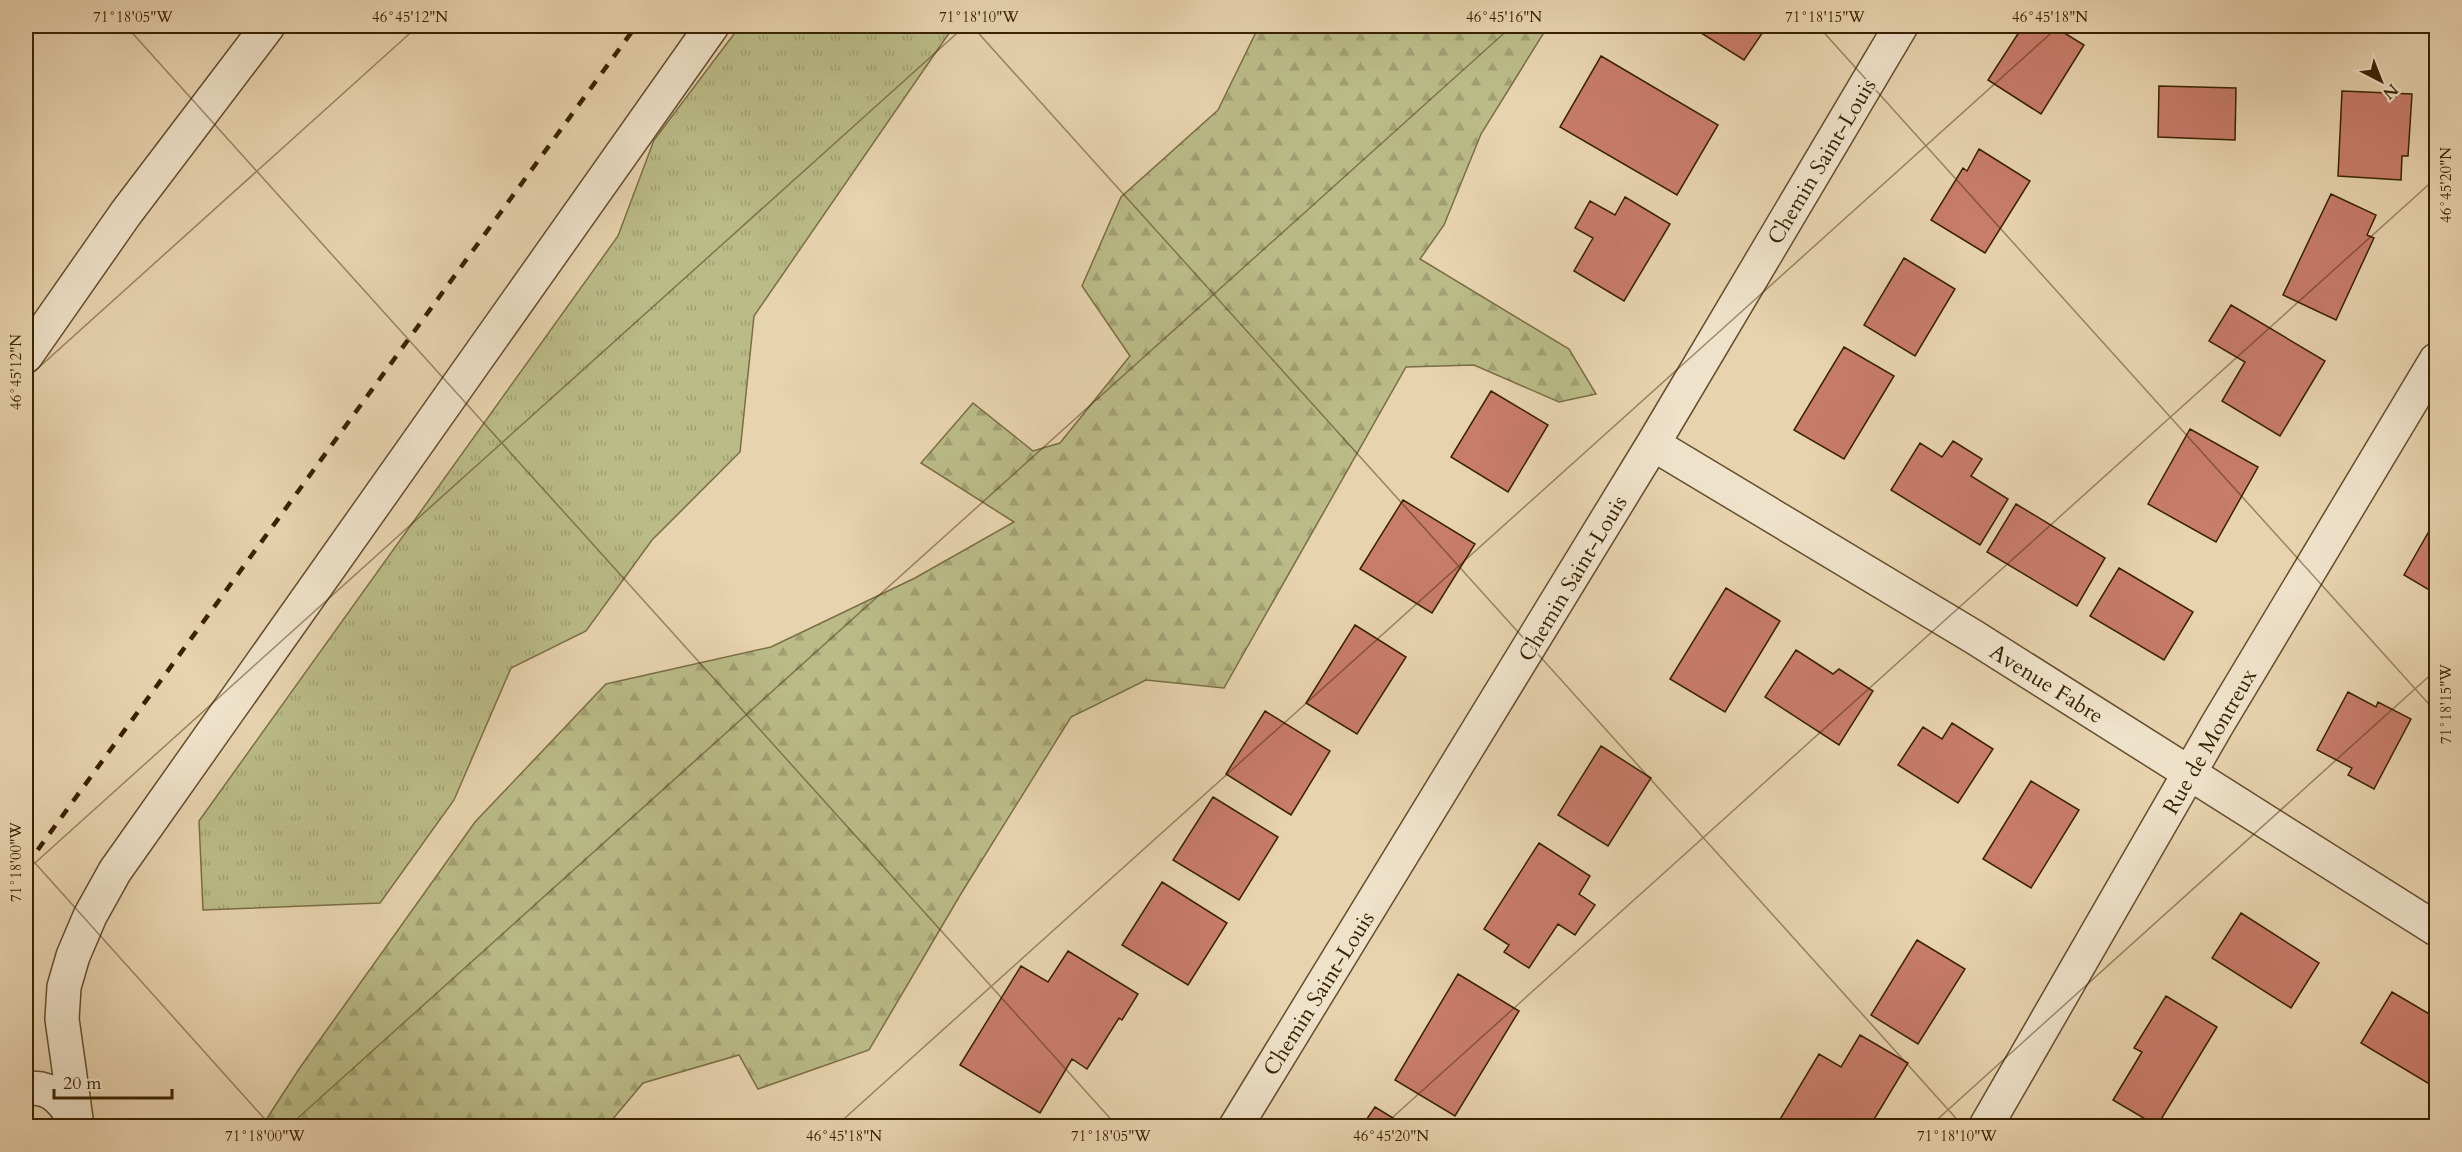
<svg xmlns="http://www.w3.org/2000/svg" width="2462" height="1152" font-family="Cardo,serif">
<defs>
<pattern id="grass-tufts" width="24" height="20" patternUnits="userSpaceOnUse" patternTransform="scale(1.5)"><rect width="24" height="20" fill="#babb87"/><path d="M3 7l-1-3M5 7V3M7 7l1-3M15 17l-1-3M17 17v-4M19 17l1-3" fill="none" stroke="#a1a073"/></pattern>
<pattern id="forest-firs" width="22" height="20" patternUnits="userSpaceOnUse" patternTransform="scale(1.5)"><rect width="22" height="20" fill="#babb87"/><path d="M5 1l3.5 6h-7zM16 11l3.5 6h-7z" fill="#a1a073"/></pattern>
</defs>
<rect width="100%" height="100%" fill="#e7d3ae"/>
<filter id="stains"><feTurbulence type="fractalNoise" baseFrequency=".00333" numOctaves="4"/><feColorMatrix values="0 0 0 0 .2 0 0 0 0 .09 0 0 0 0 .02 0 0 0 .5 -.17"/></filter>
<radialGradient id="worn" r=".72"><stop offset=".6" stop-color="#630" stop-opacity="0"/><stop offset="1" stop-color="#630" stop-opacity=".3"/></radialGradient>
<!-- grass -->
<path fill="url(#grass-tufts)" stroke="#7a6e44" stroke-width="1.5" d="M740 26H954L754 316 740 452 652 540 586 631 511 668 454 800 380 903 203 910 199 821 618 236 654 140Z"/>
<!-- forest -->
<path fill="url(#forest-firs)" stroke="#7a6e44" stroke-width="1.5" d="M1259 26H1548L1481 134 1444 225 1420 259 1569 349 1596 394 1559 402 1474 365 1406 367 1224 688 1146 680 1071 717 962 892 869 1050 758 1089 739 1055 643 1083 607 1126H262L299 1069 475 822 606 684 771 647 915 578 1014 522 921 463 973 403 1033 451 1060 443 1130 356 1082 286 1121 197 1218 110Z"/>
<!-- building -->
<path fill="#c87c6a" stroke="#392200" stroke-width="1.5" d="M1690 26H1767L1744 60Z
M2023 26H2053L2084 45 2041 114 1988 80Z
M1601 56 1718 125 1677 195 1560 127Z
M2159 86 2236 88 2235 140 2158 137Z
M2342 91 2412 94 2408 156H2402L2401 180 2338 176Z
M1979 149 2030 181 1985 253 1931 220 1963 168 1967 171Z
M2331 194 2376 215 2367 235 2374 238 2336 320 2283 295Z
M1625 197 1670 224 1624 301 1574 271 1593 238 1575 228 1590 201 1615 215Z
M1904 258 1955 289 1915 356 1864 325Z
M2231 305 2325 361 2280 436 2222 401 2245 362 2209 341Z
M1844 347 1894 376 1844 459 1794 430Z
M1491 391 1548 425 1508 492 1451 457Z
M2190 429 2258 467 2216 542 2148 504Z
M1953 441 1982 459 1971 476 2008 499 1980 545 1891 490 1920 443 1942 457Z
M1403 500 1475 544 1432 613 1360 569Z
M2016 504 2105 558 2077 606 1987 552Z
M2436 519V594L2404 575Z
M2119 568 2193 612 2164 660 2090 616Z
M1726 588 1780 621 1725 712 1670 679Z
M1355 625 1406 657 1357 734 1306 703Z
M1796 650 1833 674 1839 669 1873 691 1839 745 1765 697Z
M2348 692 2376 707 2378 702 2411 719 2374 789 2348 775 2352 768 2317 750Z
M1265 711 1330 751 1291 815 1226 774Z
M1952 723 1993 749 1958 803 1898 765 1923 727 1942 739Z
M1601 746 1651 778 1608 846 1558 815Z
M2031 781 2079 810 2031 888 1983 859Z
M1213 797 1278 837 1239 900 1173 860Z
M1539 843 1590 876 1579 894 1595 905 1575 935 1558 924 1529 968 1504 952 1509 945 1484 929Z
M1162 882 1227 923 1188 985 1122 945Z
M2241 913 2319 963 2291 1008 2212 958Z
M1917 940 1965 969 1918 1044 1871 1015Z
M1068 951 1138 994 1122 1020 1119 1018 1087 1069 1072 1059 1040 1113 960 1065 1021 966 1048 982Z
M1458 974 1519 1011 1455 1116 1395 1080Z
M2392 992 2436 1018V1088L2361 1043Z
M2166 996 2217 1027 2157 1126 2113 1100 2142 1052 2134 1048Z
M1860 1035 1908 1063 1870 1126H1789L1779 1121 1819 1054 1841 1067Z
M1375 1107 1406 1126H1362Z
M2090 1121 2099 1126H2087Z"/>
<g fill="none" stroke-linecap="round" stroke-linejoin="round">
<!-- minor casing -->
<g stroke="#644e2c" stroke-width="36">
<path id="minor" d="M26 356 126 213 268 26
M1653 444 1974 637 2436 929
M26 1089C52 1084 66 1104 77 1125
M77 1126 62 1019 64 987 73 956 90 916 115 871 712 26
M1236 1126 1653 444 1901 26
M1986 1126 2217 725 2436 360"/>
</g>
<!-- minor -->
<use href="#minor" stroke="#efe2ca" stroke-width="33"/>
<!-- rail -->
<path stroke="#392200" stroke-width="4.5" stroke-dasharray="10 10" stroke-linecap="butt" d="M26 866 636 26"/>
</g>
<!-- ticks -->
<path fill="none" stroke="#392200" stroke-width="1.5" stroke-opacity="0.45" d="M126 26 1117 1126M972 26 1963 1126M1818 26 2436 712M26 379 418 26M26 853 271 1126M26 871 965 26M289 1126 1512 26M836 1126 2059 26M1383 1126 2436 178M1930 1126 2436 670"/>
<g text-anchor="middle" stroke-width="4.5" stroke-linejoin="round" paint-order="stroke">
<!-- street labels -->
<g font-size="22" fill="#392200" stroke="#efe2ca">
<text transform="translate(1821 161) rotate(-59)" y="8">Chemin Saint-Louis</text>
<text transform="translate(1572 578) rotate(-59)" y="8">Chemin Saint-Louis</text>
<text transform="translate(2047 683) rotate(32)" y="8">Avenue Fabre</text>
<text transform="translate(2209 741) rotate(-60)" y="8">Rue de Montreux</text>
<text transform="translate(1318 993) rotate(-58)" y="8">Chemin Saint-Louis</text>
</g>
</g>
<!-- margin -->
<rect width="2462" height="1152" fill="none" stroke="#e7d3ae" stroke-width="66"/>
<!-- north arrow -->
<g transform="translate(2381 81) rotate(138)" stroke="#efe2ca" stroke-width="4.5" paint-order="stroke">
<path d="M0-4.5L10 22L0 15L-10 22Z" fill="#392200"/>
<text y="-9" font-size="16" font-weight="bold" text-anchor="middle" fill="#392200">N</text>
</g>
<!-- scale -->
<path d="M54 1089v9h118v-9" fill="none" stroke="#392200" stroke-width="3"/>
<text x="63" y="1089" font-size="18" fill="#392200" stroke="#efe2ca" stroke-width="4.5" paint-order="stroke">20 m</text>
<rect x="33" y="33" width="2396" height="1086" fill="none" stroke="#392200" stroke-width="2"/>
<g font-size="15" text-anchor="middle" fill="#392200">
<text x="133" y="22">71°18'05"W</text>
<text x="410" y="22">46°45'12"N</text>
<text x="979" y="22">71°18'10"W</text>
<text x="1504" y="22">46°45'16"N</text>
<text x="1825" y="22">71°18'15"W</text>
<text x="2050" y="22">46°45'18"N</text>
<text transform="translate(2446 185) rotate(-90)" y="5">46°45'20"N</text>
<text transform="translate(16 372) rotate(-90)" y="5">46°45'12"N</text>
<text transform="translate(2446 704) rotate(-90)" y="5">71°18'15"W</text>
<text transform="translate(16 862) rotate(-90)" y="5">71°18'00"W</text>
<text x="265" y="1141">71°18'00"W</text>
<text x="844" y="1141">46°45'18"N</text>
<text x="1111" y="1141">71°18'05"W</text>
<text x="1391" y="1141">46°45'20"N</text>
<text x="1957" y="1141">71°18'10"W</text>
</g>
<rect width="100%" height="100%" filter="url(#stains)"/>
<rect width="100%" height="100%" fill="url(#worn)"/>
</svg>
